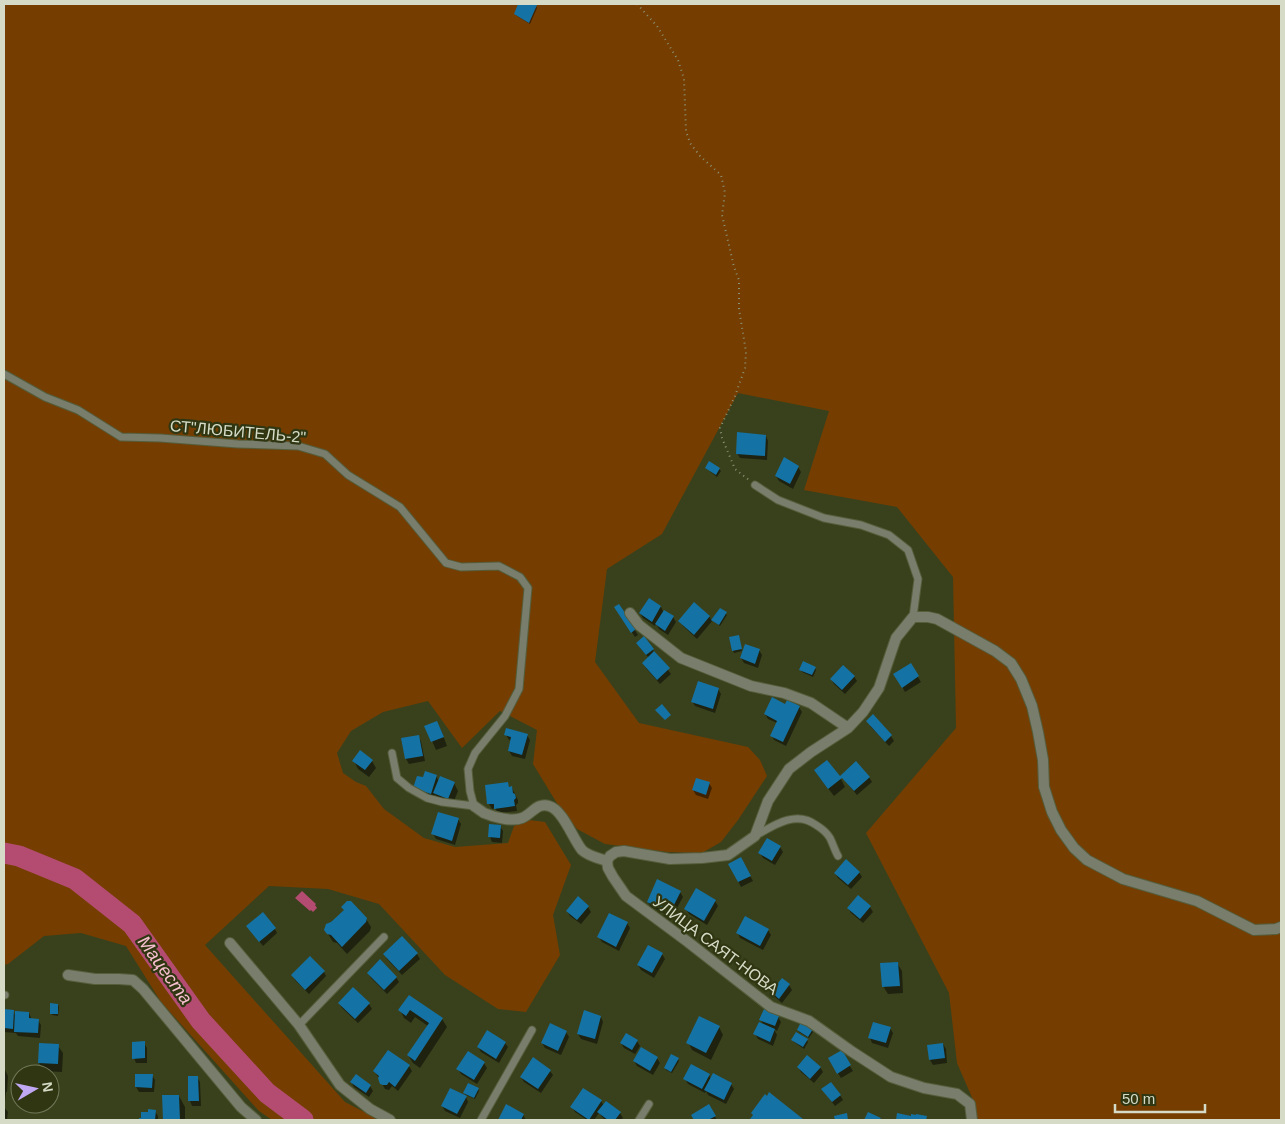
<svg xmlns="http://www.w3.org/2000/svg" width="1285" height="1124" font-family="Arial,sans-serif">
<rect width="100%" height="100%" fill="#39411c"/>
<!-- green -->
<path fill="#753e00" d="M4 4H1281V1120H976L974 1102 957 1063 949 993 866 833 956 728 953 577 897 507 804 490 829 411 738 393 662 534 607 569 595 662 639 723 748 747 760 760 767 776 738 820 721 842 702 853 668 852 605 844 577 829 558 805 533 764 537 730 500 711 462 748 428 701 383 712 351 731 337 753 343 773 356 782 366 786 384 809 424 838 455 847 508 843 514 826 529 820 545 822 571 865 553 915 560 955 526 1012 498 1009 445 975 379 904 328 889 269 886 205 945 345 1102 380 1120H272L259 1111 161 1002 126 946 81 933 44 936 8 964 4 965Z"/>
<!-- water -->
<path fill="#b44c72" d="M302 891 316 904 315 905 317 908 313 912 311 910 310 911 295 898Z"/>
<!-- shadow -->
<path fill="#0007" d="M519 4H531L536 6 537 8 530 24 517 16 515 14Z
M766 436 768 441 767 460 740 458 737 453Z
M798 467 801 472 793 489 779 481 776 476Z
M706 468 719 469 721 471 717 477Z
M649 600 661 607 664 613 673 617 676 622 668 635 659 629 656 624 655 626 643 618 640 613Z
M619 606 638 635 635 637 619 613Z
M720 609 727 615 720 626 713 620 697 639 683 626 680 621 709 616 712 621Z
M644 638 671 674 660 684 646 668 643 663 649 658 640 648Z
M739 638 742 651 734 653 733 651Z
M759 650 762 655 758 668 744 663 741 658Z
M910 664 921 682 905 692 895 674Z
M815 668 816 670 813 677 802 672 800 669Z
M854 676 857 681 845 694 834 684 831 679Z
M718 689 721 694 715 713 695 706 692 701Z
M786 706 799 707 802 712 786 746 774 740 772 736 777 723 768 719 765 714Z
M873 716 891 736 894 741 889 746 870 726Z
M437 723 441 730 447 746 436 750 426 727Z
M506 735H527L530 740 525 759 512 756 509 751 512 741 509 740Z
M418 736 421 741 425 761 409 764 406 759 402 739Z
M354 761H372L376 768 369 777 358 769Z
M827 761 841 779 845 787 834 796 820 778 815 771Z
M436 776 439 781 454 783 458 791 452 806 439 801 435 794 434 798 418 793 424 779Z
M841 776 869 777 872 782 857 795Z
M507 783 510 788H512L518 800V803L516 805 517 811 498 813 495 808 492 809 489 804Z
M709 783 712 788 708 799 696 795 693 790Z
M458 819 461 824 455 845 436 839 433 834Z
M490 825 500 826 503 831 502 843 492 842 490 837Z
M780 847 783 852 775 865 763 858 760 853Z
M741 859 753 881 741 887 730 865Z
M859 872 862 877 851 889 838 878 835 873Z
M680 892 683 897 672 917 651 907 648 902Z
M715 901 718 906 707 925 689 914 686 909Z
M588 907 591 912 581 924 570 916 567 911Z
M870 907 873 912 863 923 851 913 848 908Z
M366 919 371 927 370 931 347 954 337 943 333 942 325 929Z
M627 923 630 928 619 951 602 942 599 937Z
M275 929 277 933 263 946 251 931Z
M768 930 771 935 763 950 740 938 738 933Z
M385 954H417L420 959 402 975 387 959Z
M662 954 665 959 654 978 641 970 638 965Z
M897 963 902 971 903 993 888 994 883 986Z
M324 972 326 976 309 994 295 980 292 975Z
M368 973 396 977 399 982 387 994 371 978Z
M782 980 789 985 792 990 782 1003 775 997 772 993Z
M409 997 442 1019 447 1027 420 1068 413 1063 408 1055 428 1026 415 1017 411 1023 404 1018 400 1010Z
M339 1003 369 1004 372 1009 358 1023 342 1008Z
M58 1005 59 1007 58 1016 52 1015 51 1013Z
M4 1011H13L16 1017 29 1013 32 1020H38L41 1025 40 1038 18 1036 16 1033 4 1032Z
M601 1017 603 1022 597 1044 581 1039 578 1034Z
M778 1017 781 1022 777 1031 774 1029 777 1035 773 1046 758 1039 755 1034 764 1026 761 1020Z
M719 1027 723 1035 711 1060 692 1050 688 1042Z
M890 1028 893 1033 888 1048 872 1043 870 1038Z
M798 1030H812L813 1032 809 1038 799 1032Z
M566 1032 569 1037 561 1055 545 1048 542 1043Z
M793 1040H807L808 1042 804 1049 794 1042Z
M637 1041 640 1046 635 1054 624 1048 621 1043Z
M144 1043 147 1048V1063H136L134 1058Z
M505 1043 508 1047 499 1063 481 1052 478 1047Z
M943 1044 946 1049 947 1063 933 1065 930 1060Z
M58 1046 63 1053 62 1072 44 1071 39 1063Z
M841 1052 853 1071 841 1078 829 1059Z
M657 1058 660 1063 653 1075 637 1066 634 1061Z
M678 1059 679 1061 672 1073 666 1070 665 1068Z
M484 1063 487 1068 477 1084 461 1074 458 1069Z
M409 1066 412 1071 398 1091 392 1086 389 1090 385 1089 379 1078 374 1071Z
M798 1067H820L823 1072 814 1083 801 1072Z
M4 1068 8 1076 7 1092H6L5 1102 4 1101Z
M550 1071 553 1075 541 1093 524 1082 521 1077Z
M152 1075 155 1080 154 1092H139L136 1087Z
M709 1075 711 1079 731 1084 734 1089 726 1104 708 1095 706 1091 705 1093 688 1084 685 1079Z
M356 1076 370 1086 373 1091 369 1097 354 1087 351 1082Z
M197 1077 200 1082 201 1106H192L190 1101 189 1078Z
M478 1089 479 1091 475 1099 466 1095 464 1093Z
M770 1094 802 1120H752L751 1119Z
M826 1094 840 1095 843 1100 835 1106Z
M164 1096H179L185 1107V1120H164Z
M466 1097 468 1102 460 1118 445 1111 442 1106Z
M601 1101 604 1106 620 1113 623 1118 621 1120H605L602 1117 599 1113 594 1120H587L575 1112 572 1107Z
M507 1106 523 1115 526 1120H499Z
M709 1106 717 1120H695L693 1115Z
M4 1107 8 1112 7 1119 4 1118Z
M155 1111 158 1116V1120H141V1119Z"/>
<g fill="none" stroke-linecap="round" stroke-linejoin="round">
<!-- river -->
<path stroke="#b44c72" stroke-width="21" d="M4 853 19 856 75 879 132 924 201 1021 267 1093 303 1120"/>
</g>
<!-- building -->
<path fill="#1572a4" d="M518 4H534L537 5 529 23 514 14Z
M737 432 766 435 765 456 736 454Z
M784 457 799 466 790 484 775 476Z
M709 461 720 468 716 475 705 468Z
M649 598 661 606 652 622 639 613Z
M694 602 710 616 694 635 678 621Z
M619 604 636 629 631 633 614 607Z
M720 608 727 612 719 625 711 620Z
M664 610 674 616 665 631 655 624Z
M739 635 742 649 732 651 729 637Z
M644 636 654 649 646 655 636 643Z
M745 644 760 649 755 664 740 658Z
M654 651 670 668 657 680 642 663Z
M803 661 816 667 812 675 799 670Z
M911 663 919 676 902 688 893 674Z
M843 665 855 676 842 690 830 679Z
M698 681 719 688 713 709 691 702Z
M772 697 785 704 787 700 800 706 783 742 770 736 777 721 764 714Z
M662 704 671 715 665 720 655 710Z
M873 714 892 735 885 742 866 721Z
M437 721 444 737 431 742 424 726Z
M506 728 528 734 522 755 508 751 511 737 504 735Z
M419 735 423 756 405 759 401 738Z
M360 750 373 760 365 770 352 761Z
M827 760 840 776 856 761 870 777 854 791 842 778 828 789 814 770Z
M425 771 437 775 431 794 413 788 417 776 423 777Z
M440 776 455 782 448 799 433 793Z
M696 778 710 782 706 795 692 790Z
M508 782 509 787 512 786 513 793 515 794 516 798 514 800 515 806 494 809V804H487L485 785Z
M438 812 459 818 452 841 431 834Z
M489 824 501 825 500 838 488 837Z
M767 838 781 846 772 861 758 853Z
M741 857 751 876 738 882 728 864Z
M846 859 860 872 848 885 834 873Z
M657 879 681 891 670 913 647 902Z
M696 888 716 900 704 921 684 909Z
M858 895 871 906 860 919 847 908Z
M578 896 589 906 577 920 566 911Z
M347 901H351L367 918 366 922 342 947 331 935 327 934 324 930 326 924 331 922 344 910 341 907Z
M263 912 276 928 259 942 246 926Z
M609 913 628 922 616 947 597 937Z
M745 916 769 929 760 946 736 933Z
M402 936 418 953 399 971 383 954Z
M648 945 663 953 652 973 637 965Z
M310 956 325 971 305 990 291 975Z
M380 959 397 977 384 990 367 973Z
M898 962 900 986 882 987 880 963Z
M782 978 790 984 779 999 771 992Z
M353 987 370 1003 355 1019 338 1003Z
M409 995 443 1018 415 1061 407 1055 429 1023 410 1010 406 1016 398 1010Z
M50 1003 58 1004V1014H50Z
M4 1009 14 1010 13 1029 4 1028Z
M764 1009 779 1016 775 1026 759 1020Z
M584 1010 601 1016 595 1039 577 1034Z
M15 1011 29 1012V1018L39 1019 38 1033 14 1032Z
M699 1016 720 1026 706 1053 686 1043Z
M759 1022 775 1029 770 1042 753 1034Z
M801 1022 813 1029 808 1037 797 1030Z
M873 1022 891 1027 886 1043 868 1038Z
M550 1023 567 1031 558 1051 541 1043Z
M487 1030 506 1042 496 1059 477 1047Z
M796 1032 808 1039 803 1047 791 1040Z
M626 1033 638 1040 632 1050 620 1043Z
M145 1041V1058L132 1059V1042Z
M39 1043 59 1044 58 1064 38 1063Z
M943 1043 945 1058 929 1060 927 1045Z
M641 1047 658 1057 650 1071 633 1061Z
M388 1050 410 1065 395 1087 389 1082 387 1085H383L380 1084 378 1078 379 1076 373 1071Z
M842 1050 851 1065 837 1074 828 1058Z
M468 1051 485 1062 474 1080 456 1069Z
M671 1054 679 1058 671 1072 664 1068Z
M807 1055 821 1067 810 1079 797 1067Z
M533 1057 551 1070 538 1089 520 1077Z
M691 1064 710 1074 702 1089 683 1079Z
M713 1073 732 1083 724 1100 704 1090Z
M135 1074H153L152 1088 135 1087Z
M356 1074 371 1085 366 1093 350 1082Z
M188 1076H198L199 1101H188Z
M831 1082 841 1095 832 1102 821 1089Z
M468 1083 479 1088 474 1098 463 1093Z
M450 1088 467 1096 457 1114 441 1106Z
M583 1088 602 1100 589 1120 570 1107Z
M769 1092 803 1119 801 1120H751L750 1119 753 1115 751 1113 765 1094 767 1096Z
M162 1095H179L180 1120H163Z
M606 1101 621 1112 615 1120H608L597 1112Z
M506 1104 524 1114 521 1120H498Z
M709 1104 716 1116 708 1120H694L691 1115Z
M148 1109 156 1110 155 1120H139V1118H141V1112H148Z
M868 1112 881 1118 879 1120H864Z
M847 1113 848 1120H835L834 1116Z
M897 1113 911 1116V1114L916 1115V1114L927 1116 926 1120H896Z"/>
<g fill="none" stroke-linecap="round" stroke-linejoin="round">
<!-- service casing -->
<g stroke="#555d3b" stroke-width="9">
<path id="service" d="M4 374 45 397 78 410 121 437 160 438 238 444 298 446 325 454 348 475 400 507 446 563 461 567 499 566 520 577 528 588 519 689 505 716 475 753 468 769 470 791 474 806 442 802 427 798 409 788 397 778 392 753
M755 485 778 500 824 518 861 525 889 535 908 550 918 579 913 617
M755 836C774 825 796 810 816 825 821 828 827 833 830 838 833 844 835 851 838 856
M4 995H5
M299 1025 384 937
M481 1120 532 1030
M639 1120 649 1104"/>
</g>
<!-- minor casing -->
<g stroke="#555d3b" stroke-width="12">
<path id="minor" d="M630 613 639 625 681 658 751 686 784 693 811 703 848 728
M474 806C477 808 481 811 484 813 493 817 512 822 522 818 532 814 537 802 549 806 563 810 573 839 582 850 588 856 598 858 607 861
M607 861 610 856 616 852 624 851 670 859 702 858 728 855 755 836 768 801 789 769 811 752 848 728 863 712 879 688 896 638 913 617H928L937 619 995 651 1011 663 1021 679 1032 706 1038 732 1043 760 1044 787 1052 812 1061 830 1074 848 1087 860 1123 879 1197 901 1254 930 1276 929 1281 927
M607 861 608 868 613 877 626 896 688 942 771 1007 809 1021 851 1051 891 1077 924 1088 957 1094 970 1104 972 1120
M230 943 299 1025 340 1085 370 1109 390 1120
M68 975 95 979H119L133 980 143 989 241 1107 256 1120"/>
</g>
<!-- path -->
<path stroke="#8a9174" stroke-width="2" stroke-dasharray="1 4" stroke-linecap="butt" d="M637 4 657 26 678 60 684 79 686 131 690 143 700 156 721 175 725 193 722 215 734 267 739 280V309L746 352 745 368 735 396 720 428 722 438 735 469 749 480"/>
<!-- service -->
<use href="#service" stroke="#797d6c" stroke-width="7"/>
<!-- minor -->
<use href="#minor" stroke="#797d6c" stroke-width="10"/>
</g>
<g text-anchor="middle" stroke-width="4.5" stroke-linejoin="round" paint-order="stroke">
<!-- street labels -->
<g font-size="16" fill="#d5dbc6" stroke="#2f3611">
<text transform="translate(238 431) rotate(5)" y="6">СТ"ЛЮБИТЕЛЬ-2"</text>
<text transform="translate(716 945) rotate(37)" y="6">УЛИЦА САЯТ-НОВА</text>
</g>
<!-- water labels -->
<g font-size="18" font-style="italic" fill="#f9c0d1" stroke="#2f3611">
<text transform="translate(165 970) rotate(54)" y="6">Мацеста</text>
</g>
</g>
<!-- border -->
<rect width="1285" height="1124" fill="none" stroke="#d5dbc6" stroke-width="10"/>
<!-- north arrow -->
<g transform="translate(35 1089) rotate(81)"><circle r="24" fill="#2f3611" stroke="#717859"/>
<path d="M0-4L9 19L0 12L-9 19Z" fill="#c1a8f3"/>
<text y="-8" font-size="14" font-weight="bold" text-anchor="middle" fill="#d5dbc6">N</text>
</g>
<!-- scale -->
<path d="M1115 1104v8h90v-8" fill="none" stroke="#d5dbc6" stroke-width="2.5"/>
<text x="1122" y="1104" font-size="15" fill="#d5dbc6" stroke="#2f3611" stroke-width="4" paint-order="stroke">50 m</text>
</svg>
